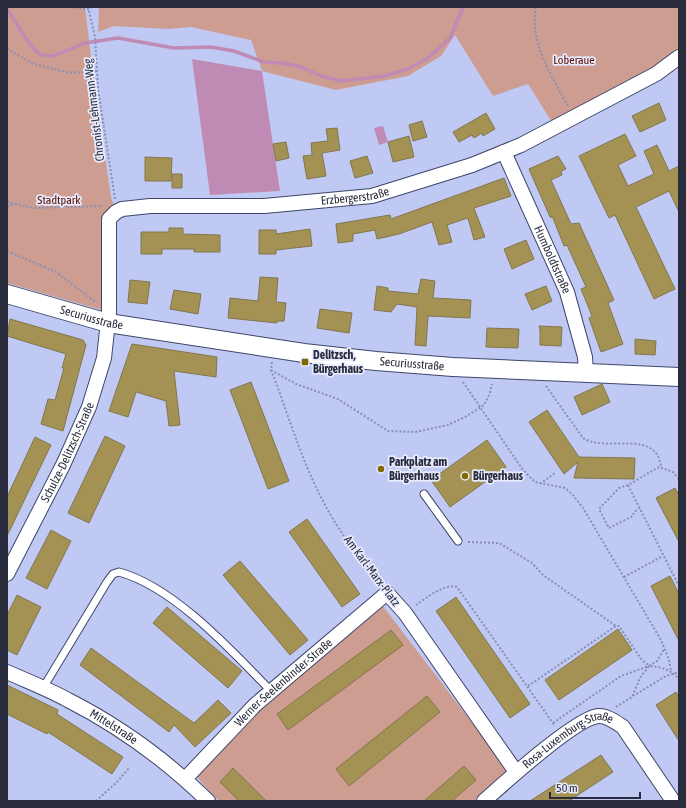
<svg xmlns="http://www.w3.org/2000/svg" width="686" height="808" font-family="'Asap Condensed',sans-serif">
<rect width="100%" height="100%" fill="#bfc9f4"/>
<!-- green -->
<path fill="#ce9d91" d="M7 7H85L95 90 111 197 116 212 109 312 7 283Z
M99 7H679V57L555 127 528 84 493 96 455 35 441 56 408 76 336 90 262 71 251 40 191 27 167 29 114 26 98 32Z
M382 605 509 771 474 801H219L200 781 197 775 261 708Z"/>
<!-- water -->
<path fill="#bf8bb4" d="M192 59 262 71 280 191 210 195Z
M383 126 388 142 379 145 374 128Z"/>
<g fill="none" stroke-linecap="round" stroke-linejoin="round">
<!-- stream -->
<path stroke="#bf8bb4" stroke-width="3.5" d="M7 9 25 37 34 49 41 55 53 56 85 43 118 38 174 48 211 47 234 51 264 62 282 63 301 67 321 76 342 81 384 76 408 69 428 58 450 38 463 7"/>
</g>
<!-- building -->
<path fill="#a39254" stroke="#82764c" d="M659 103 666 120 640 132 632 116Z
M486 113 495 129 483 136 482 133 474 138 472 135 459 142 453 132Z
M422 121 427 137 413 141 409 125Z
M337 128 340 150 322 153 326 176 307 179 303 156 312 155 311 143 328 141 326 129Z
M625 134 636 156 618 165 628 186 654 174 644 151 657 145 669 171 679 166V212L669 191 636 207 675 289 654 299 615 215 609 218 579 156Z
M409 136 414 157 393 162 388 142Z
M286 142 289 158 276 161 273 144Z
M367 156 373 173 355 178 350 161Z
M558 156 566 169 561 171 562 175 551 180 571 224 579 223 614 300 608 303 623 344 601 352 589 318 592 316 581 289 586 287 567 245 564 246 553 218 550 217 529 169Z
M145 157 172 158 171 181H145Z
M172 174H182V188H172Z
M504 178 511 196 474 208 485 237 474 240 468 218 447 225 452 242 439 245 432 222 399 234 377 239 375 230 353 234V241L338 243 336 224 390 215 391 219Z
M169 228H183V234L220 235V252H194V249H162V254H141V232H169Z
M310 229 312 246 276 250V254H259V230H276V234Z
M526 240 534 259 512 269 504 249Z
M260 277 278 278 276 302 286 303 284 321H277V323L228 318 230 298 258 301Z
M421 279 435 281 433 298 471 300 470 318 428 316 426 346 415 345 417 307 397 304 391 312 374 310 377 286 388 288V291L418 294Z
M130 280 150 282 147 304 128 302Z
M546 286 552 301 532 310 525 294Z
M174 290 201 294 198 314 170 309Z
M320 309 352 313 349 333 317 328Z
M10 319 83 340 86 345 63 431 41 424 48 399 55 400 64 368H62L66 354 7 336Z
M539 326 562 327 561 346 540 345V330Z
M487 328 519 329 518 348 486 347Z
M635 339 656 341 655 355 635 354Z
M132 344 217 357 216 377 174 371 180 425 169 426 166 401 136 392 128 417 109 411Z
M251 382 289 481 268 489 230 390Z
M602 384 610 402 582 415 574 397Z
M547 410 579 457 635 458 634 479 574 478 578 462 564 474 529 422Z
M105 436 125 446 89 523 68 513Z
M35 437 51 445 7 536V497Z
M487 440 506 467 450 507 431 480Z
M675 488 679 495V542L656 498Z
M307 519 360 594 342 607 289 532Z
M51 530 71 541 47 589 26 578Z
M240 561 308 640 290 655 223 575Z
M670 576 679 594V641L651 586Z
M17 595 41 607 17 655 7 650V615Z
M456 597 530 704 510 718 436 611Z
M167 607 242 671 228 688 153 623Z
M618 629 632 650 559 700 545 680Z
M391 630 403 645 288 730 277 714Z
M91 648 194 723 218 700 231 713 195 747 174 725 169 732 80 665Z
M7 685 58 710 57 714 123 757 112 774 48 732 47 734 7 714Z
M676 692 679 697V741L656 705Z
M427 696 440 712 349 786 336 769Z
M601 755 613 772 578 795 569 801H530Z
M464 766 476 780 452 801H424Z
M233 768 266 801H239L220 782Z"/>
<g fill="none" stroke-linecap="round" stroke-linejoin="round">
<!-- service casing -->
<g stroke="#3f466a" stroke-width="9">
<path id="service" d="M424 494 458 541
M43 688 107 582 113 574 119 572C174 587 232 651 271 691"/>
</g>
<!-- minor casing -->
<g stroke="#3f466a" stroke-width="16">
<g id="minor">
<path id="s1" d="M504 152 567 292 585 357 586 373"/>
<path id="s2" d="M7 574 63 465 89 407 104 358 109 312V219L116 212 122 209 150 206H264L372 196 472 165 521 145 656 74 679 57"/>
<path id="s3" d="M7 672C27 681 48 689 68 700 119 726 167 761 208 801"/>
<path id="s4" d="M185 779 255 705 387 593 405 613 516 772"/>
<path id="s5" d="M484 801C503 784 576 718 598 716 606 715 616 722 623 727L673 801"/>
</g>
</g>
<!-- tertiary casing -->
<g stroke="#3f466a" stroke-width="20">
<g id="tertiary">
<path id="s6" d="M7 294 108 323 304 353 376 361 453 367 679 377"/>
</g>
</g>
<!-- path -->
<path stroke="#888fb1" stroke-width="2" stroke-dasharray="2 2" stroke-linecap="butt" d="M71 7 88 9 92 7
M88 7 95 37 98 89 115 199
M536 7C529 42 552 77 568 106
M7 49 34 64 71 73 97 71
M7 202 34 208 103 206
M7 207 15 204
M7 251 56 272 97 303
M272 362 271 370C288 413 301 460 323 501 338 531 360 558 380 584
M271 370 296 384 338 399 388 431 415 432 448 425 465 417 484 405 490 393 492 384
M463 382 523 470 535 482 565 488 573 495 583 508 661 640 669 660 671 671
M546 386 583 438C605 453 657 428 661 467
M679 479 673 472 659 467 628 485 679 586
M540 484 555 473
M628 485 619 488 599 509 609 528 633 516 634 512 639 509
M468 542 499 543 532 563 543 575 616 626
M624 577 663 556
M416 605C426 598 445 583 457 587L555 726
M528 686 616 626H619L641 659 649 666 657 661 664 649
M633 696 666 676 679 672
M616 707 632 697 640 678 649 666C661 667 670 669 679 679
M553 723 621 676 649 666
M96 801 117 782 130 767"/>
<!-- service -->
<use href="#service" stroke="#fff" stroke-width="7"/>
<!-- minor -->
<use href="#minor" stroke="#fff" stroke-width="14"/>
<!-- tertiary -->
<use href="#tertiary" stroke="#fff" stroke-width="18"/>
</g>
<!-- markers -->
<g fill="#7e6800" stroke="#e7ebfd" stroke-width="1.5">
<rect x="301" y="358" width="8" height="8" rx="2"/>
<circle cx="381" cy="469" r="4"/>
<circle cx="465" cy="476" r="4"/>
</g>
<g text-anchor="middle" stroke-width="3.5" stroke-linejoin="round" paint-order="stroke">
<!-- park labels -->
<g font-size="12" fill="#5d0e00" stroke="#e7ebfd">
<text x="574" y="64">Loberaue</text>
<text x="59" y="204">Stadtpark</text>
</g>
<!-- street labels -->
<g font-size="12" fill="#292c3d" stroke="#e7ebfd">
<text transform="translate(94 110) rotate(-97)" y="4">Chronist-Lehmann-Weg</text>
<text dy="4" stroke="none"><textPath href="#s2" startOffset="627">Erzbergerstraße</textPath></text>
<text dy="4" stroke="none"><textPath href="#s1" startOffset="118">Humboldtstraße</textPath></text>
<text dy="4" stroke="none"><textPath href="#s6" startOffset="88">Securiusstraße</textPath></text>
<text dy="4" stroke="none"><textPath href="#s6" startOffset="412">Securiusstraße</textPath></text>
<text dy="4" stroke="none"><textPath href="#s2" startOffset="136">Schulze-Delitzsch-Straße</textPath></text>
<text transform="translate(372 571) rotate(53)" y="4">Am Karl-Marx-Platz</text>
<text dy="4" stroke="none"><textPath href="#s4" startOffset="138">Werner-Seelenbinder-Straße</textPath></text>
<text dy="4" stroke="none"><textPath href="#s3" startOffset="120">Mittelstraße</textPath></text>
<text dy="4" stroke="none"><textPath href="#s5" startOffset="106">Rosa-Luxemburg-Straße</textPath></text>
</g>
<!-- poi labels -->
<g font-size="12" font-weight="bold" fill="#292c3d" stroke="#e7ebfd" text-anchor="start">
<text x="313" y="359">Delitzsch,<tspan x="313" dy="14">Bürgerhaus</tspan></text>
<text x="389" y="466">Parkplatz am<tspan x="389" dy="14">Bürgerhaus</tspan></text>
<text x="473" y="480">Bürgerhaus</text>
</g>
</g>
<!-- border -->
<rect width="686" height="808" fill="none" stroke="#292c3d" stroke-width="16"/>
<!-- scale -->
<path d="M550 792v6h90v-6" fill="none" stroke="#292c3d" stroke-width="2"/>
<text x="556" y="792" font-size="12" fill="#292c3d" stroke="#e7ebfd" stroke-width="3" paint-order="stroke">50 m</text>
</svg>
